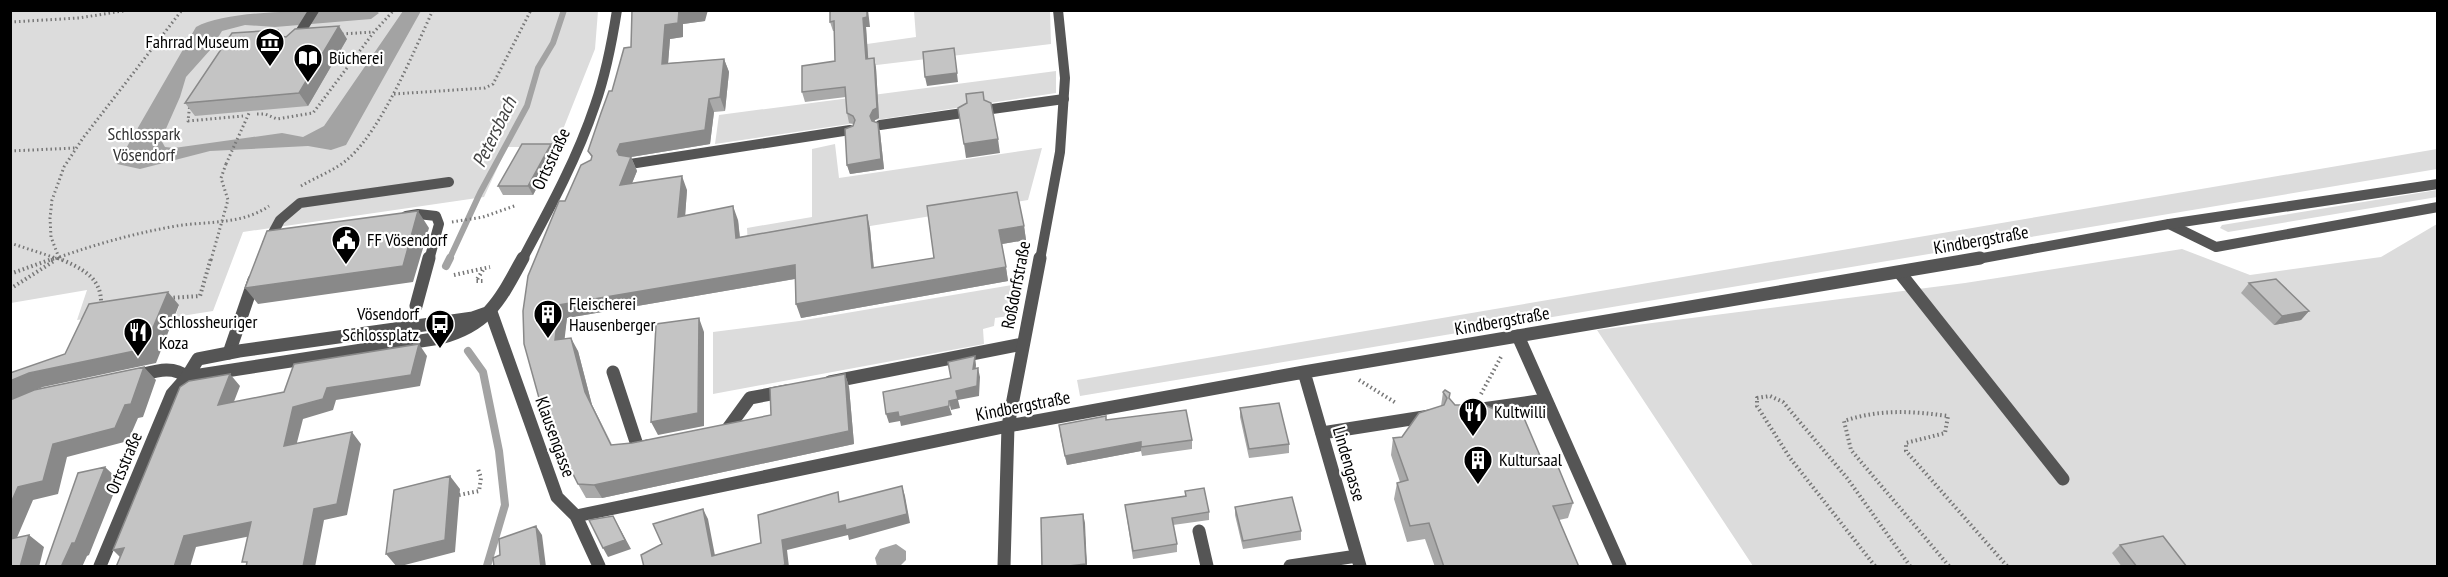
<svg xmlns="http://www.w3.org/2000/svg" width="2448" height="577" font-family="'PT Sans Narrow',sans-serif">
<rect width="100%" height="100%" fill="#fff"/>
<!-- green -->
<path fill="#dcdcdc" d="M235 10 598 11 595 49 556 147H507L484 197 243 232 213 311 175 317 179 306 77 320 87 290 11 303V11Z
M914 11H1050L1051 44 860 67V45L916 37Z
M1056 71V93L715 144 719 115Z
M835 144 839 178 1042 148 1028 200 748 246 747 228 812 217V149Z
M2437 149V169L1080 396 1077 380Z
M2437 190V197L2228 232 2220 228 2222 225Z
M2437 224V566H1753L1597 330 1965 283 2182 249 2250 275 2381 257Z
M1012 285 1009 316 995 318 994 326 983 329 984 344 713 394V332L799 321Z"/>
<!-- water -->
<path fill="#a3a3a3" d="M352 10 376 11 379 13 371 19 275 27 245 25 222 31 211 49 186 77 180 97 161 140 165 147 174 148 282 133 303 137 324 126 403 11H421L346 145 331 150 308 146 210 151 140 169 117 164 196 27C229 9 312 12 352 10Z
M896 544 906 551V560L900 566H877L875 558 880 549Z"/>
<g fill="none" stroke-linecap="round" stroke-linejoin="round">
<!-- stream-far1 -->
<path stroke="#a3a3a3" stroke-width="6" d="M449 260 480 193 527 106 538 68 553 43 564 10"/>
<!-- stream -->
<path stroke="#a3a3a3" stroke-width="8" d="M446 266 450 258
M468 351 483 372 499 451 505 505 487 566"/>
<!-- path-far1 -->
<path stroke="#777" stroke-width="3" stroke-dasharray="1.5 3" stroke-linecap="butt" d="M10 22 79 18 129 10
M342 34 373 32
M394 94 485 88 493 84 531 10
M190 103 188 121 243 116
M257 114H265L277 119 313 113 374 32 394 10
M10 151 75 148
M301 186C316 177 336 170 349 158 383 127 413 53 433 10
M452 222 483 217 517 205
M10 243 62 260
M59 258 51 237 50 218 52 200 64 167 83 138 182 10
M51 260C93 245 131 234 176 226 207 221 242 225 269 206
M211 260 228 200 221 178 226 164"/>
<!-- path -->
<path stroke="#777" stroke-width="4" stroke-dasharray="1.5 3" stroke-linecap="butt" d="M58 258C81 268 102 277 101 304
M483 270 476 281H484
M10 274 55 258
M454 275 490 267
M10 289 54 261
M169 298 200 296 211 258
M1359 380 1396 403
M1481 394 1502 355
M459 495 479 491 481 478 478 469
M1875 566 1790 458 1757 406V398L1770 396 1783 402 1847 478 1910 566
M1949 566 1851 450 1844 421C1879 409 1912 411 1948 416L1945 433 1906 443V451L2007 566"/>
<!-- service-far1 -->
<path stroke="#555" stroke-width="10" d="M992 109 1064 99
M880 125 963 113
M630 164 850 130
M406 216 418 214 436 216 439 224 429 260
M2169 224 2216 247 2438 207
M267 244 280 220 300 203 449 182"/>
<!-- service -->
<path stroke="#555" stroke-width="13" d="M1900 273 2063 479
M416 306 429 258
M1518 336 1620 566
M229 353 254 280
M613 372 638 448 647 446
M830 382 1023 344
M1475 410 1545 400
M720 432 726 431 750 398 787 391
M1322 433 1430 416"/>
<!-- minor-far1 -->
<path stroke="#555" stroke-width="10" d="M1040 260 1060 152 1065 78 1058 10
M1972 260 2169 224 2438 184"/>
<!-- minor -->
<path stroke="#555" stroke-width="13" d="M491 312 557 497 576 516 599 566
M1304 372 1360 566
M136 376C153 372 172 364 187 377
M576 516 1008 426 1304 372 1980 258
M1199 531 1207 566
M1004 566 1008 426 1040 258
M1290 566 1357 556"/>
<!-- tertiary-far1 -->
<path stroke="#555" stroke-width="10" d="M522 260C549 210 577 159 595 105 606 74 612 42 617 10"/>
<!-- tertiary -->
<path stroke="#555" stroke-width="13" d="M187 377 440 338C489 325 500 300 523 258
M100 566 172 394 187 377 198 359 239 351 473 318 490 312"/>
<!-- path-bridge -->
<path stroke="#777" stroke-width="3" stroke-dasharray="1.5 3" stroke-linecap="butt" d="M226 164 250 111"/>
<!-- pedestrian-bridge -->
<path stroke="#555" stroke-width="10" d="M294 42 314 10"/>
</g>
<!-- wall -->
<path fill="#a9a9a9" d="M632 10 705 21 683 24V37L670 39 668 63 724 59 729 72 725 111 714 112 710 144 631 157 637 171 632 183 687 190 685 216 738 220 740 237 867 215 870 229 874 268 934 258 1024 226 1026 240 1002 244 1008 281 801 318 795 279 567 318 564 338 578 351 592 405 612 445 632 443 771 415 845 374 849 387 854 444 602 498H586L578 484 544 416 565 201 591 160 592 158 588 151 612 91 631 47Z
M830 10 870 27H866L868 59 874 58 876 68 879 118 875 120 874 122 880 132 884 169 850 174 847 165 853 124 849 123 847 113 846 97 805 102 802 92 835 61V31H833L830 22Z
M282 36 286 37 347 39 308 106 195 116 185 103Z
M555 154 533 195H503L498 186Z
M2249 283 2309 311 2301 320 2274 325 2241 293Z
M1443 392 1455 405 1541 458 1573 503 1568 518 1559 520 1579 567H1435L1425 539 1407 542 1394 499 1397 483 1400 482 1391 455 1393 438 1402 437 1441 406Z
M1240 408 1289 444V453L1249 458 1240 417Z
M1106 420 1192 440V449L1142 456 1141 451 1067 465 1060 434Z
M1185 491 1209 512V520L1173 525 1177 544V552L1133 559 1125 505 1185 496Z
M1235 507 1301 531V540L1243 549 1235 515Z
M1083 514 1087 567H1042Z
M2120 545 2187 567H2122L2112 553Z"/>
<!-- shaded-wall -->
<path fill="#898989" d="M679 10H708L705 21 683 24V37L670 39 667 77 662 64 665 25Z
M867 10H868L870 27H866L869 69 866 59 863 18Z
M339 26 347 39 308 106 299 93Z
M954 48 958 82 927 86 925 77Z
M874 58 876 68 879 118 875 120 873 125 870 116Z
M724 59 729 72 725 111 720 97Z
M709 99 714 112 710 144 631 157 637 171 626 198 620 185 623 165 617 151 620 144Z
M878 123 880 132 884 169 850 174 847 165Z
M998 139 1000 153 966 158 964 144Z
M551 144 555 154 533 195 528 186Z
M682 176 687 190 684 231 678 217Z
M733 206 738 220 741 251 736 238Z
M418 211 429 228 413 282 258 304 245 288Z
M867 215 870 229 875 282 872 268Z
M1024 226 1026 240 1002 244 999 230Z
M795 265 800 278 567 318 563 353 555 340 559 305Z
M1006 267 1008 281 801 318 796 304Z
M168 292 179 305 156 363 43 387 10 400V381L29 373 144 349Z
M2309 311 2301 320 2274 325 2282 316Z
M699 318 704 332V426L658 435 651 422Z
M571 338 578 351 592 405 619 458 585 392Z
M419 344 427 356 420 386 336 400 333 410 303 419 293 458 284 446 293 407 327 388Z
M975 356 976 365 975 378 973 369Z
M144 367 156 380 143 417 138 418 128 441 67 457 58 494 33 500 10 554V505L18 487 53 444 125 405Z
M978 368 980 377 979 396 958 400 960 408 951 410 949 401 956 391Z
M230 374 240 386 228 417 218 405Z
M845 374 849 387 854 444 602 498 594 485 849 431Z
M949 406 952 415 901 426 900 421 889 423 886 414 898 412Z
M352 432 361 444 347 515 324 520 315 567H303L314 509Z
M1141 442V451L1067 465 1065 456Z
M105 467 119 480 89 555 87 556 82 567H61Z
M450 476 460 489 455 552 397 567 386 554Z
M902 486 905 496 910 523 849 540 848 535 787 550 789 567H778L782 540Z
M703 509 708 519 717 566 712 556Z
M1083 514 1085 523 1087 567 1086 564Z
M613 516 631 549 608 557 603 548Z
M251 522 261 534 196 547 190 567H174L184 536Z
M536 526 542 535 546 567H541Z
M29 535 44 547 39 567H20Z
M124 548 125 562 113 550Z"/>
<!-- building -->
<path fill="#c4c4c4" stroke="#898989" stroke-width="1.5" d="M632 10H679L678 23 665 25 662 64 724 59 720 97 709 99 705 130 620 144 617 151 619 155 631 157 620 185 682 176 678 217 733 206 736 238 867 215 872 268 934 258 927 206 1017 192 1024 226 999 230 1006 267 796 304 795 265 559 305 555 340 571 338 585 392 611 445 632 443 771 415 770 388 845 374 849 431 594 485 578 484 544 416 524 344 523 311 528 276 559 201H565L581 165 591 160 592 156 588 151 601 113 609 91H612L624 48 631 47Z
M830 10H867V17L863 18 866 59 874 58 877 108 873 110 870 116 872 121 878 123 881 159 847 165 845 129 853 126 855 120 853 116 847 113 845 87 802 92V66L835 61 834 21 830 22Z
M339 26 299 93 185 103 232 33 278 30 281 36 286 37 295 29Z
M954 48 957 73 925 77 923 52Z
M983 92 984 100 991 103 998 139 964 144 958 108 967 103 966 94Z
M522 144H551L528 186H498Z
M418 211 403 266 245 288 267 231Z
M2276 279 2309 311 2282 316 2249 283Z
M168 292 144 349 29 373 10 381V373L65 354 89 304Z
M699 318 698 413 651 422 656 324Z
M419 344 411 375 327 388 323 399 293 407 284 446 352 432 337 504 314 509 303 567H246L247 562H242L251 522 184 536 174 567H116L124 548 113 550 180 387 189 381 230 374 218 405 284 392 294 364Z
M975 356 973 369 978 368 977 386 956 391 958 399 949 401V406L899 417 898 412 886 414 883 392 951 378 948 362Z
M144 367 131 404 125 405 115 428 53 444 43 481 18 487 10 505V400L34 390Z
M1445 390 1450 393 1449 398 1455 405H1485L1515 419 1524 418 1541 458 1554 457 1573 503 1553 506 1579 567H1444L1429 523 1410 526 1397 483 1408 480 1393 438 1402 437 1419 413 1444 405 1447 398 1443 392Z
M1279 403 1289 444 1249 449 1240 408Z
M1186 410 1192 440 1141 447V442L1065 456 1059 425 1106 416V420Z
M105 467 75 543H72L61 567H45L78 473Z
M450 476 445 540 386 554 394 490Z
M902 486 907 514 846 530 845 525 782 540 785 565 778 567H644L641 555 662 544 653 524 703 509 712 556 761 543 758 515 838 492 839 502Z
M1204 488 1209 512 1172 518 1177 544 1133 551 1125 505 1186 496 1185 491Z
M1292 497 1301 531 1243 541 1235 507Z
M1083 514 1086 564 1060 567H1042L1041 518Z
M613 516 625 540 603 548 589 520Z
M536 526 541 567H494L493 558 500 555 499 539Z
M29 535 20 567H10V539Z
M2163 536 2187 567H2137L2120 545Z"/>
<!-- icons -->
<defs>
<g id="museum-pin" transform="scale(1.5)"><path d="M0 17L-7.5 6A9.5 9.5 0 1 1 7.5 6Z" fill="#000" stroke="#fff"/><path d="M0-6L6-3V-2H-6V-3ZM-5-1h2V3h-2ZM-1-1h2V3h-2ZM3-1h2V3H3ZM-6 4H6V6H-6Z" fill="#fff"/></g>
<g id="library-pin" transform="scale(1.5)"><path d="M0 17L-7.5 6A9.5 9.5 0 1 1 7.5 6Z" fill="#000" stroke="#fff"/><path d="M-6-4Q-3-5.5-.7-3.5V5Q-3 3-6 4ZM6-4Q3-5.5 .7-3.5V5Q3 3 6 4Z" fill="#fff"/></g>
<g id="civic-pin" transform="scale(1.5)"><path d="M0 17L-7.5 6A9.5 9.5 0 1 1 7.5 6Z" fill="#000" stroke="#fff"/><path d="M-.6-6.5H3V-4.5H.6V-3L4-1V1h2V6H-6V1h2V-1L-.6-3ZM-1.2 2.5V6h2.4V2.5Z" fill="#fff"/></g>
<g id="building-pin" transform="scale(1.5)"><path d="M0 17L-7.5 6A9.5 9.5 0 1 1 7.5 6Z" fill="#000" stroke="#fff"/><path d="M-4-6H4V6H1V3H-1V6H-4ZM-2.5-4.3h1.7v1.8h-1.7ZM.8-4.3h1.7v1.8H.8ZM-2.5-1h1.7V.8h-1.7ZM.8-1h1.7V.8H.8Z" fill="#fff"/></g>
<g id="bus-pin" transform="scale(1.5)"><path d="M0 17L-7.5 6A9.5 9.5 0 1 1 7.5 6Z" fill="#000" stroke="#fff"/><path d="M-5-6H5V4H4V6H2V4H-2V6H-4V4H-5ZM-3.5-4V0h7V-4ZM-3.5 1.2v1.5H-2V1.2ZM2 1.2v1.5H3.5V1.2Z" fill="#fff"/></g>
<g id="restaurant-pin" transform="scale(1.5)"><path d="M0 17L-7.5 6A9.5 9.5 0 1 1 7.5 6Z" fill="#000" stroke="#fff"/><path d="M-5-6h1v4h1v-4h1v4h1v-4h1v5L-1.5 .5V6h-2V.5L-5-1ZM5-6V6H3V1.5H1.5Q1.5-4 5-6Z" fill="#fff"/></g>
</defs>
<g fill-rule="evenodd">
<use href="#museum-pin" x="270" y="42"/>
<use href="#library-pin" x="308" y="58"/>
<use href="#civic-pin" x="346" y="240"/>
<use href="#building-pin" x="548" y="314"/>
<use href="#bus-pin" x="440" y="324"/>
<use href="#restaurant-pin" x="138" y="332"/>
<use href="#restaurant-pin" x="1473" y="412"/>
<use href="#building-pin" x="1478" y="460"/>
</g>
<g text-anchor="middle" stroke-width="4.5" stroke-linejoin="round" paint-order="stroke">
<!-- poi labels -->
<g font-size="18" fill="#000" stroke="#fff" text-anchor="start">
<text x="249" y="48" text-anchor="end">Fahrrad Museum</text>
<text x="329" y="64">Bücherei</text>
<text x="367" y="246">FF Vösendorf</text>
<text x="569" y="310">Fleischerei<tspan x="569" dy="21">Hausenberger</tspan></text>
<text x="419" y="320" text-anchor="end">Vösendorf<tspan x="419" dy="21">Schlossplatz</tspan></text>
<text x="159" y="328">Schlossheuriger<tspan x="159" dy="21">Koza</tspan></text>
<text x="1494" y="418">Kultwilli</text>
<text x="1499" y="466">Kultursaal</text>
</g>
<!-- park labels -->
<g font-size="18" fill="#333" stroke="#fff">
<text x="144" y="140">Schlosspark<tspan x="144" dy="21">Vösendorf</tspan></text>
</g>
<!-- street labels -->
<g font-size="18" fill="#000" stroke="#fff">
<text transform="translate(551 159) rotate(-65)" y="6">Ortsstraße</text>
<text transform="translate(1981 240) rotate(-10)" y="6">Kindbergstraße</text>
<text transform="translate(1016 285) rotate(-79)" y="6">Roßdorfstraße</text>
<text transform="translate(1502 321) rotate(-10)" y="6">Kindbergstraße</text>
<text transform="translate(1023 406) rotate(-11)" y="6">Kindbergstraße</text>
<text transform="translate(555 437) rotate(70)" y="6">Klausengasse</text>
<text transform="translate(124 463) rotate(-67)" y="6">Ortsstraße</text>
<text transform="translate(1349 464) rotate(74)" y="6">Lindengasse</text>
</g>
<!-- water labels -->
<g font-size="20" font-style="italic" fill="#444" stroke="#fff">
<text transform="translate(494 132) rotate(-64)" y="7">Petersbach</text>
</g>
</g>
<!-- border -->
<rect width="2448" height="577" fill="none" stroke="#000000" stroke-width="24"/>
</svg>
